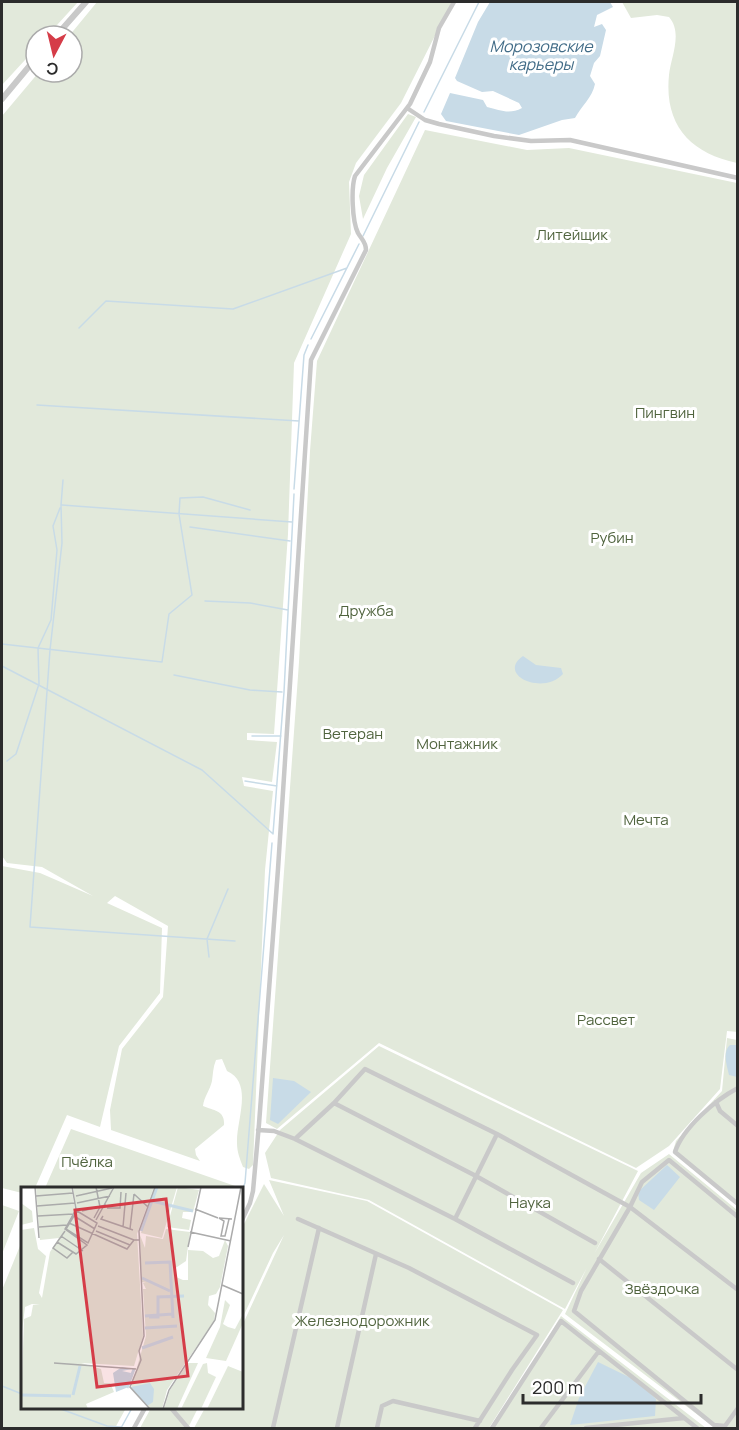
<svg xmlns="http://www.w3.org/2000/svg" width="739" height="1430" font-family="Manrope,sans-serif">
<rect width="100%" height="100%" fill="#fff"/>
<!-- green -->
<path fill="#e2e9db" d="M2 2H78L47 36H36V48L2 85Z
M97 2H452L401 103 356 163 349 182 351 234 294 363 288 534 274 734 247 733V740L277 742 272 782 242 777 244 786 273 791 265 870 253 1165 249 1169 243 1167C240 1159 237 1152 237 1143 236 1121 254 1083 227 1071L222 1059 216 1060C213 1067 213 1074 212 1081 210 1090 204 1097 203 1106 214 1111 225 1110 224 1125L195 1149 196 1155 200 1161 111 1130 110 1110 122 1049 163 997 168 926 115 896 107 903 162 928 160 993 119 1046 100 1127 67 1115 35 1188H22V1193L2 1188V866L40 873 93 896 42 867 7 863 2 856V116L39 72H72V36H69Z
M622 2H737V163C690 153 664 125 669 75 671 57 683 33 669 17L657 15 631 18Z
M408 114 416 117 387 168 363 219 359 196 364 175Z
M425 130 527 150 569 148 737 183 738 1032 727 1031 720 1089 669 1146 636 1168 379 1043 277 1129 266 1123 299 662 310 451 317 361Z
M727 1038 737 1040V1204L673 1151 676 1141 722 1091Z
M379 1046 638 1171 565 1309 369 1200 271 1178 265 1153 280 1130Z
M71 1129 238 1187 237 1188H45Z
M669 1154 737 1210V1428H715L565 1314 590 1261 641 1173Z
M269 1180 367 1201 563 1310 489 1428H194L205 1408H242V1326L284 1235 273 1253 242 1319V1228L264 1184 284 1216Z
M2 1205 19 1211 2 1254Z
M22 1241V1408H126L115 1428H2V1290Z
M561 1316 706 1428H494Z
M151 1408H198L188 1428H140Z"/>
<!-- water -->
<path fill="#c8dbe7" d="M490 2H610L613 7 597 15 594 27 602 24 606 30 600 56 594 63 590 76 595 84C592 98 582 105 575 118L562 120 519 135 446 121 441 114 450 93 483 100 487 107C500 110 509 115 522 108L519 103 493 91 482 92 457 81 455 78 478 22Z
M523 656 536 665 561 668 563 674C543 696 496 675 523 656Z
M730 1045H737V1077L729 1075C727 1066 722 1052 730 1045Z
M273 1078 294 1081 311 1092 278 1124 270 1120Z
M667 1165 680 1177 654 1210 639 1200 638 1192Z
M598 1362 635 1380 656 1399 655 1416 570 1425 579 1398Z"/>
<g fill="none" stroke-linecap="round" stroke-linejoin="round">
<!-- stream -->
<path stroke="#c8dbe7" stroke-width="1.5" d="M424 112 479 2
M363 236 419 122
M79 328 106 301 233 309 347 268
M311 339 359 244
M37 405 299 421
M63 480 61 505 62 543 50 650 30 927 235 941
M294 489 304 355 308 345
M62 505 292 522
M190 527 290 541
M205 601 250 603 288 610
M2 644 162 662 169 614 192 595 179 514 180 498 203 497 250 510
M2 666 202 770 272 833
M174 675 250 690 282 692
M252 736H281
M7 761 16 754 39 684 38 648 51 620 57 550 53 526 60 508
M245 781 277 786
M273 834 284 692 294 494
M209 957 207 939 228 889
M242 1190 245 1183 272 843
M2 1386 22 1394
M58 1408 107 1426 121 1427
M121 1428 132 1408"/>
<!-- minor -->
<path stroke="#c9c9c9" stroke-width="4.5" d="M407 108 425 120 439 124 494 136 531 141 570 140 738 178
M738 1088C715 1100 683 1128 675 1152L738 1204
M716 1102 720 1111 738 1126
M334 1103 476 1176 595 1243
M258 1130 274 1131 295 1139 334 1103 365 1069 497 1134 630 1207 738 1290
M295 1139 455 1219 573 1283
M738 1217 669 1160 642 1182 630 1207 581 1291 574 1311 714 1425 725 1426 738 1408
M298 1219 409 1268 537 1335 512 1370 475 1428
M455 1219 497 1134
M242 1220 250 1203 253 1191 259 1124 278 869 311 360 366 250C366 242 362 240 358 233 352 221 351 188 355 176L410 104 430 62 439 28 454 2
M599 1259 738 1370
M171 1408 188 1428
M134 1428 145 1408
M273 1428 319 1228
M337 1428 376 1254
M377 1428 382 1406 393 1401 480 1421
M492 1428 561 1321 697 1428
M541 1428 599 1351
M586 1428 684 1418"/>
<!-- tertiary -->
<path stroke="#c9c9c9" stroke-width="6" d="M56 36 86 2
M2 99 36 58"/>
</g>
<g text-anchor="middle" stroke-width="6" stroke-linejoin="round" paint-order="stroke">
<!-- park labels -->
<g font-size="15" fill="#50643e" stroke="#fff">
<text x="572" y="240">Литейщик</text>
<text x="665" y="418">Пингвин</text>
<text x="612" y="543">Рубин</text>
<text x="366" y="616">Дружба</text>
<text x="353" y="739">Ветеран</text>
<text x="457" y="749">Монтажник</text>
<text x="646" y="825">Мечта</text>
<text x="606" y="1025">Рассвет</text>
<text x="87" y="1167">Пчёлка</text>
<text x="530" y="1208">Наука</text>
<text x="662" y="1294">Звёздочка</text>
<text x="362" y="1326">Железнодорожник</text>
</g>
<!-- water labels -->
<g font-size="16" font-style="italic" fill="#426c87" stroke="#fff">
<text x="541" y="52">Морозовские<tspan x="541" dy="18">карьеры</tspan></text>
</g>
</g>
<!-- overview -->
<g transform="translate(21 1187)">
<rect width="222" height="222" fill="#fff"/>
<path d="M15 0H50L54 22 42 44 55 23 52 0H133L116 47 122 149 113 179 60 176 80 182 83 196H89L93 205 65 217 67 222H0L3 132 10 129 12 118H19L11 117 4 120 0 153V43L13 41 17 62 25 69 18 106 21 111 29 65 38 51 19 53ZM136 0H156L141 51 120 46ZM157 0 178 3 172 25H162L161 31 170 33 168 43 146 40ZM0 16 11 24 12 35 0 38ZM145 42 169 45 165 74 153 82 155 90 162 93H167V63L182 64 192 71 198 69 204 53 207 59 199 100 195 107 188 109 187 118 194 126 193 134 146 203 141 222H130L110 201 125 149 122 102H125L122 96H125L121 95 119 48 124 61 125 49 142 52ZM204 113 209 118 202 137 207 140 214 142 222 127V136L205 174 185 171 199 140ZM167 176H177L156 222H143L149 203ZM186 176 187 186 195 190 180 222H160L182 177ZM207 179 222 185V222H186Z" fill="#e2e9db"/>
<path d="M101 180 111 182 101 184 110 186 108 194 105 201 95 205 92 186ZM129 196 133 202 132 215 126 219 110 200Z" fill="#c8dbe7"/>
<path fill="none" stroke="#c8dbe7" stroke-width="3" d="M131 14 172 24M120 44 136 0M124 76 149 75 152 131M121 91 149 104M124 129 152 127M128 130H137V110L163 109M124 141 156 139M121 161 152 150M106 201 113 182M0 208 50 209M52 208 59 179"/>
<path fill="none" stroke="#ababab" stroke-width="1.5" d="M14 0 18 51M113 7 127 20M15 9 52 6M55 9 91 1M56 16 89 9M16 19 54 16M86 21H99L100 5M174 22 197 31M56 24 76 36 67 56 45 42ZM61 24 85 18M17 29 52 27M53 29 74 42M82 29 80 32 112 43M73 31 79 20 75 0M208 32 204 49H200L203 34 198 31 211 32M75 33 93 0M48 36 106 62 113 53H118M77 39 113 53M18 40 46 38M102 40 105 6M109 42 113 7M44 44 32 61 46 71 52 65M75 44 109 58M169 45 210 54M40 49 62 64M36 55 55 67 66 58 44 42 55 22 51 0M167 60 180 0M201 98 222 107M33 176 115 182M129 222 109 200 120 173 118 164 123 149 118 44 134 0M142 222 148 203 194 133 220 0"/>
<path fill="#d53c48" fill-opacity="0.15" stroke="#d53c48" stroke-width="3" d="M145 12 167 189 76 200 54 23Z"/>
<rect width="222" height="222" fill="none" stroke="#2c2c2c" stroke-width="3"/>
</g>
<!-- border -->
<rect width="739" height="1430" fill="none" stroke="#2c2c2c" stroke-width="6"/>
<!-- north arrow -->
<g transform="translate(54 54) rotate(187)"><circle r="28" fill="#ffffff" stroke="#ababab" stroke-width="1.5"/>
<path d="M0-4.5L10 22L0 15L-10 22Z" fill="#d53c48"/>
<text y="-9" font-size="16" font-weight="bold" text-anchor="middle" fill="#2c2c2c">С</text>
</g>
<!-- scale -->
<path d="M523 1394v9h178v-9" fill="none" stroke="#2c2c2c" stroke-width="3"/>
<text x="532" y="1394" font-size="18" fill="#2c2c2c" stroke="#ffffff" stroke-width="4.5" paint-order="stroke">200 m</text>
</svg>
